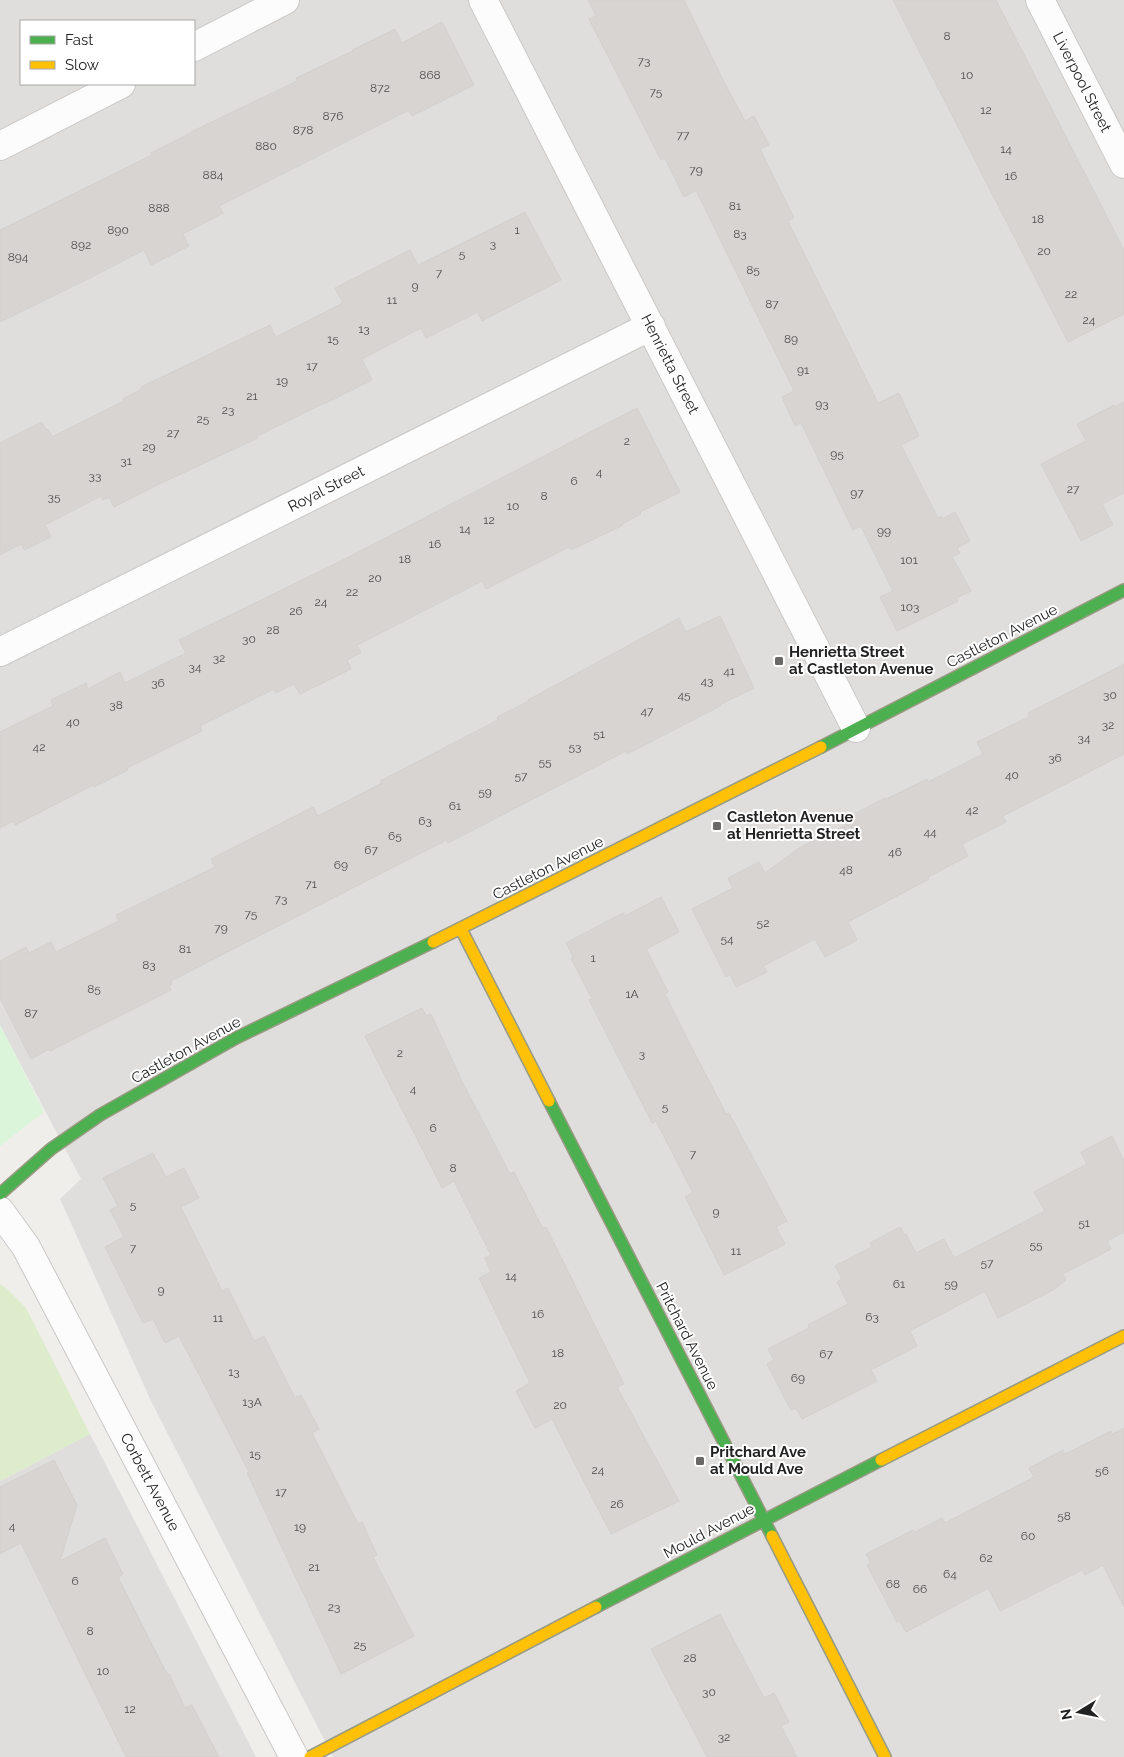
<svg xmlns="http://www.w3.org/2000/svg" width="1124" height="1757" font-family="Raleway,sans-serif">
<rect width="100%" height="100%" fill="#f0eeeb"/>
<!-- residential -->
<path fill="#dfdedc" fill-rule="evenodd" d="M0 0H1124V1757H333L150 1399 60 1199 81 1179 0 1025ZM21 21H194V84H21Z
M90 1434 256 1757H0V1481Z"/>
<!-- grass -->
<path fill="#ddeccb" d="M0 1284 6 1288 26 1308 90 1434 0 1481Z"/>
<!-- park -->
<path fill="#daf5da" d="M0 1025 44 1112 0 1146Z"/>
<!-- building -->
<path fill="#d7d4d2" stroke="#d3d0cc" d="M588 0H684L725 84 745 121 754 116 769 145 760 149 794 218 788 221 878 403 899 393 919 436 901 445 938 518 941 516 942 519 955 512 970 541 957 548 960 553 952 557 971 591 956 598 958 601 897 631 880 597 893 591 861 526 853 530 801 423 795 426 782 397 794 391 696 190 684 197 665 158 661 160 589 19 596 16Z
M893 0H996L1124 250V314L1068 342Z
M442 22 474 85 412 116 409 110 219 206 223 213 183 234 189 246 151 265 144 250 86 280 0 322V230L152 155 151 153 191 133V132L297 81 296 78 353 51 352 50 395 29 402 43Z
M525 212 561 280 482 321 478 312 426 338 421 328 362 359 372 380 324 404V403L257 436 258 438 155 486 114 507 109 497 103 500 101 496 45 525 51 537 24 550 21 544 0 555V443L42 422 46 430 48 429 52 437 124 401 123 399 142 389 141 387 270 325 276 337 343 303 335 288 410 250 418 265Z
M1124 402V493L1102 504 1113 525 1081 541 1041 464 1086 441 1077 424 1114 405 1115 407Z
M637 408 680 492 640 512 641 514 622 524 623 525 571 550 569 547 486 589 482 581 357 645 361 653 347 660 351 669 300 694 294 684 276 693 274 689 200 726 202 731 127 768 128 770 94 787 93 785 15 825 13 821 0 828V732L53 706 51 700 86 683 88 689 120 672 125 683 186 653 179 640 339 562Z
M720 616 754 688 721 704 722 705 627 754 626 751 448 843 447 840 419 854 171 981 172 984 169 986 171 990 50 1051 49 1049 31 1059 0 998V961L26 947 29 953 51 942 56 952 119 921 116 915 215 867 211 859 313 807 318 816 382 783 380 781 498 720 497 717 529 701 528 700 679 618 686 632Z
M1124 664V754L1003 816 1006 822 962 844 968 856 928 877 929 879 848 922 857 940 825 957 815 939 763 966 767 972 736 987 730 974 726 977 692 909 733 888 728 878 759 862 765 873 799 848 850 823 847 818 885 798 886 799 927 779 928 782 983 754 977 742 1029 717 1028 713Z
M661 897 679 932 646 949 668 992 665 994 692 1048 726 1114 729 1113 787 1221 776 1227 785 1244 724 1275 685 1197 693 1193 656 1121 652 1123 589 1000 592 999 571 958 573 957 566 943 623 913 625 916Z
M422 1008 426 1016 431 1014 462 1081 510 1174 514 1172 543 1229 546 1227 624 1384 617 1387 679 1501 611 1534 552 1419 535 1428 516 1391 530 1383 479 1278 491 1272 485 1258 491 1255 454 1181 442 1188 365 1036Z
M1112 1136 1124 1161V1232L1107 1241 1111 1249 1063 1274 1066 1280 1053 1290 998 1318 985 1291 910 1331 917 1346 871 1370 877 1381 802 1419 796 1408 791 1410 767 1364 774 1360 768 1349 809 1328 808 1325 848 1304 837 1282 842 1279 835 1266 872 1247 870 1243 900 1227 905 1235 906 1234 916 1253 944 1239 954 1258 1045 1211 1034 1192 1087 1164 1081 1152Z
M153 1153 166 1177 184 1168 199 1198 181 1207 222 1291 228 1288 254 1341 264 1336 295 1398 301 1395 319 1429 312 1433 358 1524 362 1522 377 1555 373 1557 414 1636 341 1674 247 1473 249 1472 189 1355 179 1336 165 1343 153 1319 143 1323 105 1247 124 1237 110 1210 118 1206 103 1178Z
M1124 1428V1607L1103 1565 1085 1575 1082 1570 1000 1611 988 1588 906 1632 900 1621 897 1622 867 1565 871 1563 866 1554 913 1530 915 1532 942 1518 945 1523 1034 1477 1029 1468 1063 1450 1065 1454 1111 1431 1112 1434Z
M54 1460 77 1505 60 1561 105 1538 123 1574 118 1577 167 1674H169L185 1708 192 1705 219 1757H126L21 1543 0 1554V1487Z
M720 1614 764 1698 774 1693 789 1722 781 1726 797 1757H707L651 1649Z"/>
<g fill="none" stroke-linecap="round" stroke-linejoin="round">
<!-- street casing -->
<g stroke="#c9c8c7" stroke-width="30">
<path id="street" d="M483 0 856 728
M1040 0 1124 164
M194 47 285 0
M0 146 121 84
M0 652 651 326
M0 1211 26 1247 294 1757"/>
</g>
<!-- fast casing -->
<g stroke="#999a82" stroke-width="14">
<path id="fast" d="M821 747 1124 590
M549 1101 772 1536
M0 1194 51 1149 100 1115 236 1038 433 942
M596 1607 881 1460"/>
</g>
<!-- slow casing -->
<g stroke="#999a82" stroke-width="14">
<path id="slow" d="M461 929 549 1101
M433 942 821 747
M881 1460 1124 1336
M772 1536 885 1757
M310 1757 596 1607"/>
</g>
<!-- street -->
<use href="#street" stroke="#fdfcfc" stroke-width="28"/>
<!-- fast -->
<use href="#fast" stroke="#4caf50" stroke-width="11"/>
<!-- slow -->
<use href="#slow" stroke="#ffc107" stroke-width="11"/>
</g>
<!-- markers -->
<g fill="#6a6968" stroke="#fff" stroke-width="2">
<rect x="774" y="656" width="10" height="10" rx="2.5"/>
<rect x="712" y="821" width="10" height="10" rx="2.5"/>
<rect x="695" y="1456" width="10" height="10" rx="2.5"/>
</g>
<g text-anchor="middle" stroke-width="4" stroke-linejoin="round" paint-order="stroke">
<!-- number labels -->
<g font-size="12" fill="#4f4e4e">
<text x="947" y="40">8</text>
<text x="644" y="65">73</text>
<text x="430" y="79">868</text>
<text x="967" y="79">10</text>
<text x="380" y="92">872</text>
<text x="656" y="96">75</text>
<text x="986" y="114">12</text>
<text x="333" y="120">876</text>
<text x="303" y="134">878</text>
<text x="683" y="139">77</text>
<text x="266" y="150">880</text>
<text x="1006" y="153">14</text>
<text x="696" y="174">79</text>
<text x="213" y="179">884</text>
<text x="1011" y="180">16</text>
<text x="735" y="210">81</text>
<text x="159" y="212">888</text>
<text x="1038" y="223">18</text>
<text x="118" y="234">890</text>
<text x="517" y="234">1</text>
<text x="740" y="238">83</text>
<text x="493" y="248">3</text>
<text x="81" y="249">892</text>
<text x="1044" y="255">20</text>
<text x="462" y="258">5</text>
<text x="18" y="261">894</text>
<text x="753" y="274">85</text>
<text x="439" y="277">7</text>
<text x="415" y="290">9</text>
<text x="1071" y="298">22</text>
<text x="392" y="304">11</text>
<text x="772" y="308">87</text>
<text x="1089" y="324">24</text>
<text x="364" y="333">13</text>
<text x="333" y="343">15</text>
<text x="791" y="343">89</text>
<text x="312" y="370">17</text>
<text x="803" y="374">91</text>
<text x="282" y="385">19</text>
<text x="252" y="400">21</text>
<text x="822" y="408">93</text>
<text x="228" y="414">23</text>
<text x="203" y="423">25</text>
<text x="173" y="437">27</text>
<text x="627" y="445">2</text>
<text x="149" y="451">29</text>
<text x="837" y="458">95</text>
<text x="126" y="465">31</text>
<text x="599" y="476">4</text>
<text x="95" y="480">33</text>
<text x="574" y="485">6</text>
<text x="1073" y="493">27</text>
<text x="857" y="497">97</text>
<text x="544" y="500">8</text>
<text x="54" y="501">35</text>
<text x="513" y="510">10</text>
<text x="489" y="524">12</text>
<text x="465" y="533">14</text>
<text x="884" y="535">99</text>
<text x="435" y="548">16</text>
<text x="405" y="563">18</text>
<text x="909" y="564">101</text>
<text x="375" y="582">20</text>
<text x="352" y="596">22</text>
<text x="321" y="606">24</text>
<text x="910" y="611">103</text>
<text x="296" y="615">26</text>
<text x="273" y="634">28</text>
<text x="249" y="643">30</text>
<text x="219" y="662">32</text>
<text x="195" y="671">34</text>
<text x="729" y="675">41</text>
<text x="707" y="685">43</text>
<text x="158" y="687">36</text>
<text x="684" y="699">45</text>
<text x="1110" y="699">30</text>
<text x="116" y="709">38</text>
<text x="647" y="715">47</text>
<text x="73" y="726">40</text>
<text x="1108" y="729">32</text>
<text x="599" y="738">51</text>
<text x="1084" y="742">34</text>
<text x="39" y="751">42</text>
<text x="575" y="751">53</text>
<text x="1055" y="762">36</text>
<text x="545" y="766">55</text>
<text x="1012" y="779">40</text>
<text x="521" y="780">57</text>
<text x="485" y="796">59</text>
<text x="455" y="810">61</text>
<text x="972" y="814">42</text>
<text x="425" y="825">63</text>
<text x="930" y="836">44</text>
<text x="395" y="840">65</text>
<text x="371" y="854">67</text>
<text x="895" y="856">46</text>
<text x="341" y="869">69</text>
<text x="846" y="874">48</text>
<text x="311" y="888">71</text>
<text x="281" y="903">73</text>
<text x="251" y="918">75</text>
<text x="763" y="927">52</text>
<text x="221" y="932">79</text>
<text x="727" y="943">54</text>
<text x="185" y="953">81</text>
<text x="593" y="962">1</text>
<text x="149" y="969">83</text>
<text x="94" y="993">85</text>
<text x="632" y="998">1A</text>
<text x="31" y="1017">87</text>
<text x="400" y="1057">2</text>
<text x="642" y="1058">3</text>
<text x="413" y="1093">4</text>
<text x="665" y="1111">5</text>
<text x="433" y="1132">6</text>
<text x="693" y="1158">7</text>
<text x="453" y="1172">8</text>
<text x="133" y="1209">5</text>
<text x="716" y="1216">9</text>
<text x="1084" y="1227">51</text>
<text x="1036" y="1249">55</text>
<text x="133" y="1252">7</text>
<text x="736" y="1255">11</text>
<text x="987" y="1267">57</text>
<text x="511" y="1280">14</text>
<text x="899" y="1288">61</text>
<text x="951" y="1288">59</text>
<text x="161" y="1294">9</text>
<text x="538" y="1318">16</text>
<text x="872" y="1321">63</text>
<text x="218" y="1322">11</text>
<text x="558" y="1357">18</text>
<text x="826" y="1358">67</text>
<text x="234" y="1376">13</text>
<text x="798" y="1382">69</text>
<text x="252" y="1406">13A</text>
<text x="560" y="1409">20</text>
<text x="255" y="1458">15</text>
<text x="598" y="1474">24</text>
<text x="1102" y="1475">56</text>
<text x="281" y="1496">17</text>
<text x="617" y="1508">26</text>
<text x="1064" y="1520">58</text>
<text x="12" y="1530">4</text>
<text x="300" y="1531">19</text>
<text x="1028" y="1540">60</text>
<text x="986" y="1562">62</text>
<text x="314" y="1571">21</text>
<text x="950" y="1578">64</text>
<text x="75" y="1585">6</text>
<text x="893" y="1588">68</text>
<text x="920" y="1593">66</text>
<text x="334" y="1611">23</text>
<text x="90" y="1635">8</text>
<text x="360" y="1649">25</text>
<text x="690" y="1662">28</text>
<text x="103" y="1675">10</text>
<text x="709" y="1696">30</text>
<text x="130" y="1713">12</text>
<text x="724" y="1741">32</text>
</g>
<!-- street labels -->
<g font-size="15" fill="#222" stroke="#fff">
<text transform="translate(1082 82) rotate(63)" y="5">Liverpool Street</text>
<text transform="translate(670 364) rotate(63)" y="5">Henrietta Street</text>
<text transform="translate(326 489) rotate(-27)" y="5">Royal Street</text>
<text transform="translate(1002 636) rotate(-27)" y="5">Castleton Avenue</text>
<text transform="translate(548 868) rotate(-27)" y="5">Castleton Avenue</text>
<text transform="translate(186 1050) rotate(-29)" y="5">Castleton Avenue</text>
<text transform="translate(687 1336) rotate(63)" y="5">Pritchard Avenue</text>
<text transform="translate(150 1482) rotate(62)" y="5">Corbett Avenue</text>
<text transform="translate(709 1531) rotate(-28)" y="5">Mould Avenue</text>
</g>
<!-- poi labels -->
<g font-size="15" font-weight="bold" fill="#222" stroke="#fff" text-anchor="start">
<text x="789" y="657">Henrietta Street<tspan x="789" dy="17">at Castleton Avenue</tspan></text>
<text x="727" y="822">Castleton Avenue<tspan x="727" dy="17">at Henrietta Street</tspan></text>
<text x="710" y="1457">Pritchard Ave<tspan x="710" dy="17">at Mould Ave</tspan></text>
</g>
</g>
<!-- legend -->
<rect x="20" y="20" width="175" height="65" fill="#ffffff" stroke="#a7a7a7"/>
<rect x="30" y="36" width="25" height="8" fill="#4caf50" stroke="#a7a7a7"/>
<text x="65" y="45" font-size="15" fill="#222222">Fast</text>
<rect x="30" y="61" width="25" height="8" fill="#ffc107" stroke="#a7a7a7"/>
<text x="65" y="70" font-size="15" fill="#222222">Slow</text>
<!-- north arrow -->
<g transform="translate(1079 1712) rotate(260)" stroke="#ffffff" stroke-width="4" paint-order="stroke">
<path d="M0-4L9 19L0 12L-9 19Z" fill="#222222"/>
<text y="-8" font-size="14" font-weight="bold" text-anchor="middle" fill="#222222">N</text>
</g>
</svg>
